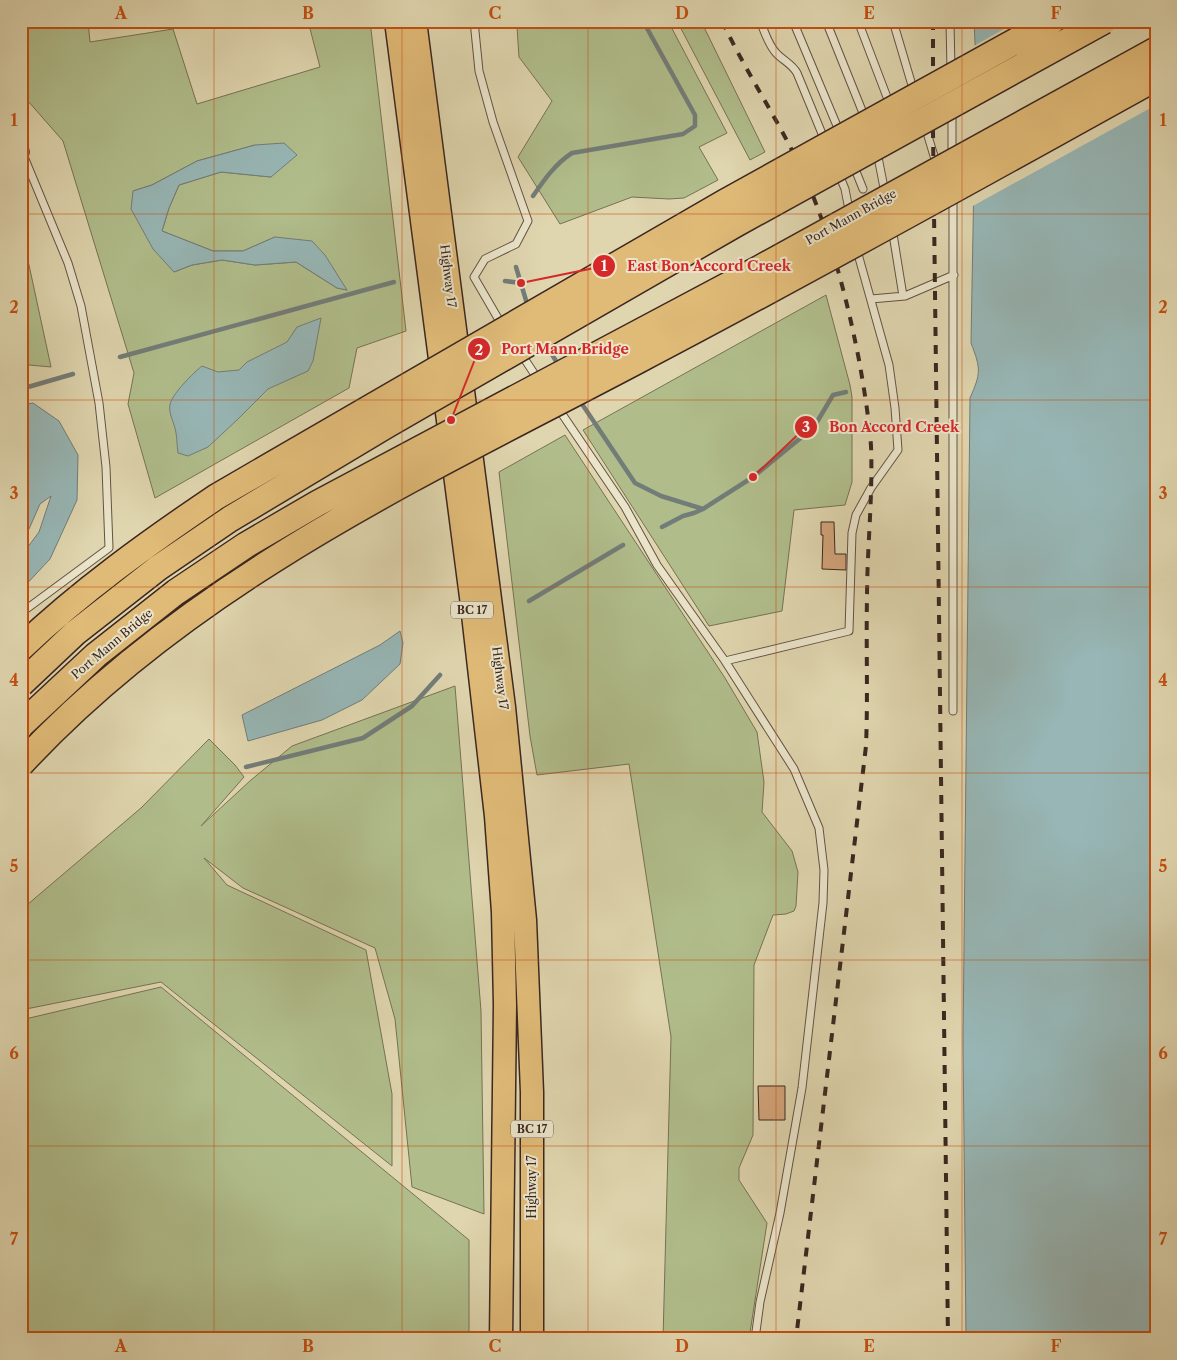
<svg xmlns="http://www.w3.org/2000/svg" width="1177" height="1360" font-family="'Libre Caslon Text',serif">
<rect width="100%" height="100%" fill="#dfd5ae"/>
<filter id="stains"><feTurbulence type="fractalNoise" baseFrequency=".004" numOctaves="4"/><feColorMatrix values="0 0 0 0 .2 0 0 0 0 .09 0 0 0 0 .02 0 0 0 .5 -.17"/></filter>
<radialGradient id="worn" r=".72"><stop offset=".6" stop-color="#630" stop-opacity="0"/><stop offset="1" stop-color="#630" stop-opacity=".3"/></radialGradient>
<!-- green -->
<path fill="#b0bd8b" stroke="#767256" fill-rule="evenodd" d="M21 21H88L90 42 173 29 197 104 320 67 308 21H370L406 331 357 348 349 388 155 498 128 404 134 373 63 141 21 93ZM255 145 271 177 221 172 179 185 169 208 162 231 213 251H243L275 237 347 290 337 288 296 262 255 265 222 260 192 265 174 272 133 191 152 185 197 161Z
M513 21H668L727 133 699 147 718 180 684 198 669 199 632 197 560 224 518 157 552 101 519 57 517 27Z
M677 21H701L765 152 750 160Z
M21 228 51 367 29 365 21 340Z
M826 295 850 385 852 397V482L845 505 794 510 782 611 709 626 583 430Z
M565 435 725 678 757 732 764 782 762 812 792 851 798 872 796 906 794 911 786 914 773 915 754 965 753 1135 739 1168V1180L767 1223 749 1339H663L671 1037 629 764 537 775 530 736 499 472Z
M455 686 481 1011 484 1214 412 1187 395 1019 375 948 243 888 204 858 227 885 366 950 392 1094V1166L161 982 21 1010V910L141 808 209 739 235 765 244 777 201 826 251 780 292 746Z
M161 987 469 1240V1339H21V1020Z"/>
<!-- water -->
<path fill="#97b6b5" stroke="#727d79" d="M974 21H1156V1339H966L963 1040 970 398C981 373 981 369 971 343L976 64Z
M284 143 297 155 271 177 221 172 179 185 169 208 162 231 213 251H243L275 237 312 241 325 255 347 290 337 288 296 262 255 265 222 260 192 265 174 272 153 249 131 209 133 191 152 185 197 161 255 145Z
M321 318 313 361 308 371 268 389 237 420 208 447 188 456 178 453C177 446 177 439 176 433 175 424 168 413 170 405 171 395 194 372 202 366L218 372 239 370 247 362 287 342 297 327Z
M33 403 59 421 78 455 77 500 50 559 21 590V556L39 532 51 496 40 504 29 529 21 538V405Z
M400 631 403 643 400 664 362 700 322 720 248 741 242 715 380 645Z"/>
<!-- pier -->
<path fill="#dfd5ae" d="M1018 21H1156V105L971 207 972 47Z"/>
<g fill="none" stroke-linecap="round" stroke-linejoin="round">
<!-- stream -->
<path stroke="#727d79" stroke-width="4.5" d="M533 196C544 180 555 164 572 153L683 134 695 126V115L643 21
M516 267 528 307
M505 281 521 283
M545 343 559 366
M120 357 394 282
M21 389 73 374
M580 401 635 483 661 496 703 509 753 477 814 427 833 395 846 392
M662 527 683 516 694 513 703 509
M529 601 623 545
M246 767 363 738 412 706 440 675"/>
</g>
<!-- building -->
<path fill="#d3a379" stroke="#3b2720" d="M821 522H834L835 554H846V570L822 569 823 535H821Z
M758 1086H785V1120H759Z"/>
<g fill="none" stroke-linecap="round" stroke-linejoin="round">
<!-- service casing -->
<g stroke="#645244" stroke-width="9">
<path id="service" d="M474 21 479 71 493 122 528 221 516 244 485 259 474 277 503 327
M760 21C765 32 768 45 777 54 784 61 792 64 797 73L825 141
M793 21 840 133
M826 21 865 118
M858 21 890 105
M893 21 914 92
M950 21 951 71
M952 112V156
M925 126 937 166
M877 152 885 193
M853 164 863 189
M838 172 845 189 850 215
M892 228 903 296
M871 299 905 296 954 275
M520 352 539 381
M558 408 625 507 657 565 725 661 794 769 819 828 824 870 823 903 802 1088 780 1213 760 1302 755 1339
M21 613 109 548 106 467 99 403 81 306 68 263 22 152
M725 661 849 631 852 533 856 515 871 488 898 450 895 408 889 365 856 247
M953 711V197"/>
</g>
<!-- minor casing -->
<g stroke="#645244" stroke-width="16">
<path id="minor" d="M21 151 22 152"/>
</g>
<!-- trunk casing -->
<g stroke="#3b2720" stroke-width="25">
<path id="trunk" d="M396 21 471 597 496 816 503 912 505 1005 501 1339
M415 21 504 707 525 920 532 1092V1339"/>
</g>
<!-- service -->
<use href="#service" stroke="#eae4ca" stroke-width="7"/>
<!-- minor -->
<use href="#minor" stroke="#eae4ca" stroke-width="14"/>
<!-- trunk -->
<use href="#trunk" stroke="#e0ba77" stroke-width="22"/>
<!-- rail -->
<path stroke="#3b2720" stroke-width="4" stroke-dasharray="9 9" stroke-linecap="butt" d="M722 21C750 81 789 135 813 196 834 249 848 304 859 360 864 388 869 418 871 446 873 497 867 548 867 598 866 647 868 696 866 746L796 1339
M933 21V131L948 1339"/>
<!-- motorway-bridge casing -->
<g stroke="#3b2720" stroke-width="28" stroke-linecap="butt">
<path id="motorway-bridge" d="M21 648C81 591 148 543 216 497L725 202 1052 21
M21 684 75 633 158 568 230 519 387 425 736 224 1104 21
M21 725 96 655 176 592 246 545 318 503 760 268 1156 50
M21 764C191 580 421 475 639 360 813 269 984 173 1156 78"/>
</g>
<!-- motorway-bridge -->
<use href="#motorway-bridge" stroke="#e0ba77" stroke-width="25"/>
</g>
<!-- grid -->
<path fill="none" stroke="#c54f10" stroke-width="1" stroke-opacity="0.55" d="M214 21V1339M402 21V1339M588 21V1339M776 21V1339M962 21V1339M21 214H1156M21 400H1156M21 587H1156M21 773H1156M21 960H1156M21 1146H1156"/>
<g text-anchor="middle" stroke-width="4" stroke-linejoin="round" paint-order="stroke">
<!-- shield labels -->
<g fill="#eae4ca" stroke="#706053" stroke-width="1">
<rect x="451" y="601.5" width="42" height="17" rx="4"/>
<rect x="511" y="1120.5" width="42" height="17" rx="4"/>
</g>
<g font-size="11" font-weight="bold" fill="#3b2720">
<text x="472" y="614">BC 17</text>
<text x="532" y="1133">BC 17</text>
</g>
<!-- street labels -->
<g font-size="12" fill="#3b2720" stroke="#eae4ca">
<text transform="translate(851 217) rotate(-29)" y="4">Port Mann Bridge</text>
<text transform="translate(448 276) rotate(83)" y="4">Highway 17</text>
<text transform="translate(112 644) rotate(-40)" y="4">Port Mann Bridge</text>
<text transform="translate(500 678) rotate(83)" y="4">Highway 17</text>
<text transform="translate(532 1187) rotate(-90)" y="4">Highway 17</text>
</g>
</g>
<!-- callouts -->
<path fill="none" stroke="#d62828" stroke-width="2" d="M521 283L604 266M451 420L479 349M753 477L806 427"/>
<g fill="#d62828" stroke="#eae4ca" stroke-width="2">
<circle cx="521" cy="283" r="5"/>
<circle cx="451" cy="420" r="5"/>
<circle cx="753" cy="477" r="5"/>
<circle cx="604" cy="266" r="12"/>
<circle cx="479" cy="349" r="12"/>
<circle cx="806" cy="427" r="12"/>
</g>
<g font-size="15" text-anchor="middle" font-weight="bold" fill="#fff">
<text x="604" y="271">1</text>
<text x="479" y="355">2</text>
<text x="806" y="432">3</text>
</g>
<g font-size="14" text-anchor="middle" font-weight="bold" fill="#d62828" stroke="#eae4ca" stroke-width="4" stroke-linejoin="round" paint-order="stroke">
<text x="709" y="271">East Bon Accord Creek</text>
<text x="565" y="354">Port Mann Bridge</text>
<text x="894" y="432">Bon Accord Creek</text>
</g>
<!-- margin -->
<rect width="1177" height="1360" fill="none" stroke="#dfd5ae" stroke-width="55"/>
<rect x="28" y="28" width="1122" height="1304" fill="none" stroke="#c54f10" stroke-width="2"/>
<g font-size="16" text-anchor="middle" font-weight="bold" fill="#c54f10">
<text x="121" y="19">A</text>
<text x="308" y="19">B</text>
<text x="495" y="19">C</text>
<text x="682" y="19">D</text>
<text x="869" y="19">E</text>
<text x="1056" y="19">F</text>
<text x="14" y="126">1</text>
<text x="1163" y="126">1</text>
<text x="14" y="313">2</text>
<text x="1163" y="313">2</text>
<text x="14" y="499">3</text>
<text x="1163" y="499">3</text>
<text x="14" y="686">4</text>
<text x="1163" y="686">4</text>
<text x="14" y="872">5</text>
<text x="1163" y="872">5</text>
<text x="14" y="1059">6</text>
<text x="1163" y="1059">6</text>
<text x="14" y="1245">7</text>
<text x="1163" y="1245">7</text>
<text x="121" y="1352">A</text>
<text x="308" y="1352">B</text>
<text x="495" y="1352">C</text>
<text x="682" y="1352">D</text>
<text x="869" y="1352">E</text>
<text x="1056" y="1352">F</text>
</g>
<rect width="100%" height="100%" filter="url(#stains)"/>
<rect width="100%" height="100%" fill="url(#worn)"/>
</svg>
